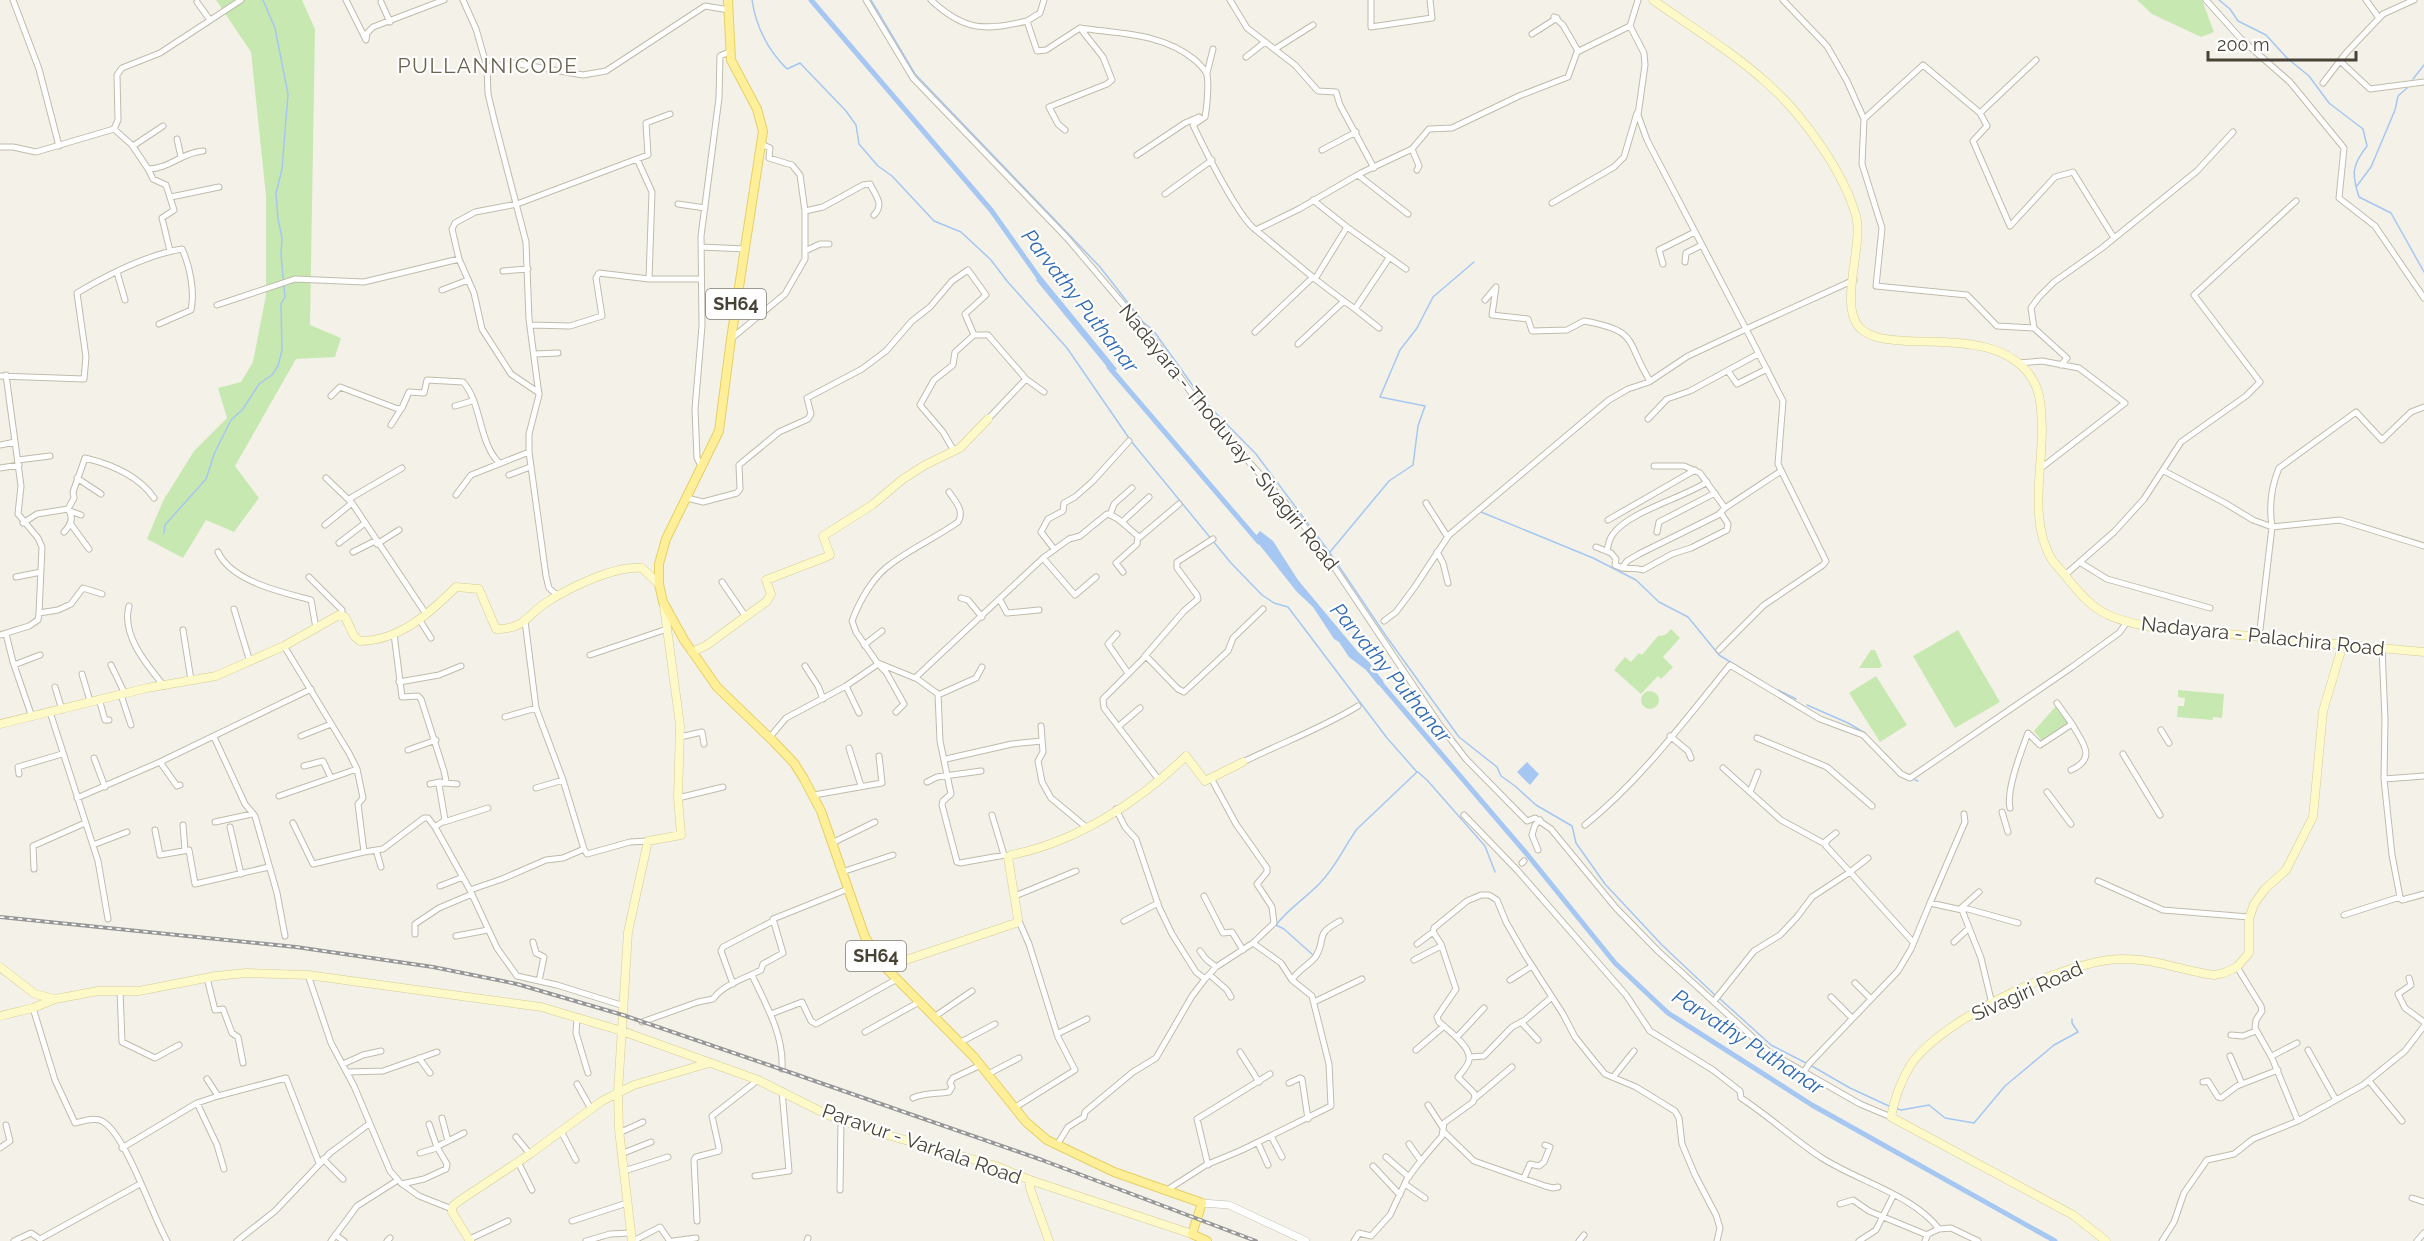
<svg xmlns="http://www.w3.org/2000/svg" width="2424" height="1241" font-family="Raleway,sans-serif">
<rect width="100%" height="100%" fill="#f4f2e8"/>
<!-- green -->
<path fill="#c8e8b1" d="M216 0H302L315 29 310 325 341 338 335 357 296 359 235 466 259 498 234 532 206 520 183 558 147 539 163 501 194 451 227 418 218 388 241 382 253 362 266 295V196L251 52Z
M2137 0H2202L2214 32 2201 37 2152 14Z
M1671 629 1680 638 1663 657 1673 667 1661 679 1658 676 1641 694 1614 670 1625 657 1631 662 1639 653 1642 655 1658 636 1665 635Z
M1958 630 2000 702 1955 728 1913 656Z
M1871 650H1875L1882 666 1879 668H1859Z
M1876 676 1907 725 1880 742 1849 693Z
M2178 690 2224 694 2222 718 2213 717V720L2177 717 2178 706H2184L2185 698 2178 697Z
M1641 700a9 9 0 1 1 18 0a9 9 0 1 1-18 0Z
M2056 706 2068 723 2042 741 2034 731Z"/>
<!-- water -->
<path fill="#a5c7f1" d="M1041 276 1117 369 1112 373 1036 280Z
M1260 531 1273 541 1298 580 1358 652 1368 661 1384 682 1378 685 1366 670 1349 657 1339 642 1334 639 1313 607 1297 592 1254 538Z
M1527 762 1539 774 1530 785 1517 772Z"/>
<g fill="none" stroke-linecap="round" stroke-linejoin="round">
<!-- stream -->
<path stroke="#a5c7f1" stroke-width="1.5" d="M752 0C756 27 767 49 787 69L800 63 846 111 856 125 859 144 878 166 892 176 934 221 961 232 991 260 1007 281 1067 348 1131 441 1231 563 1262 595 1274 603 1288 607 1387 738 1417 772 1357 829C1344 847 1336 867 1320 883 1306 898 1289 908 1276 925L1284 929 1313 955
M871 0 915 74 1100 267 1143 322 1153 330 1203 400 1256 454 1330 553 1386 636 1459 737 1497 767 1501 776 1515 786 1536 805 1572 826 1576 843 1605 884 1662 945 1715 995
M2219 0 2230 9 2238 21 2266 35 2287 58 2309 76 2329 103 2363 129 2367 146C2351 166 2352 175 2359 197L2391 213 2424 272
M2413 79 2424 65
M2356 187 2371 167 2395 110 2398 96 2407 88
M1481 512 1593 558 1636 580 1659 602 1688 617 1719 655 1763 682
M164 533 165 525 206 479 215 452 231 420 243 409 259 384 272 375 278 366 282 350 281 304 285 297 281 255 282 238 278 219 276 193 282 169 288 94 275 28 263 0
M1330 552 1389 481 1413 465 1418 426 1425 406 1380 397 1400 350 1417 328 1433 297 1474 262
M1778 690 1796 699
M1807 705 1848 723 1865 733
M1883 752 1892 761
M1418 772 1427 780 1485 846 1495 872
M1915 780 1918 781
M1719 998 1771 1045 1806 1063
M1810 1065 1850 1088 1891 1107
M1895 1108 1901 1110 1929 1105 1945 1118 1974 1123 2005 1086 2054 1045 2078 1032 2072 1023V1019"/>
<!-- canal -->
<path stroke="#a5c7f1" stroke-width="5" d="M811 0 991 210 1042 282
M1109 367 1259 542
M1377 679 1526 853 1615 963 1668 1013 1812 1105 2055 1241"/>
<!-- minor casing -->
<g stroke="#c0bbab" stroke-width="7">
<path id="minor" d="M13 0 39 69 59 146
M346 0 366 40 367 33 373 27 444 0
M463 0 476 29 487 67 488 94 495 123 526 242 529 319 539 395 529 434V452L546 576 549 588 558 596
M866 0 913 78 1067 238 1156 343 1204 411 1295 514 1326 555 1439 724 1466 759 1527 821 1535 818 1551 829 1616 908 1658 951 1769 1052 1860 1104 1891 1117
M931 0C964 31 984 31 1027 21
M1044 0 1040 13 1027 21 1037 51 1046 50 1080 28C1120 34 1163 33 1195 60 1199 64 1206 70 1207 75 1209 84 1207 107 1205 117L1193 125C1203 146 1239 219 1256 230L1299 209 1361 173 1412 149 1429 129 1452 128 1519 96 1568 77 1577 52 1630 26
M1230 0 1247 28 1295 65 1318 91 1336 92 1340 105 1374 168
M1371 0V27L1432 18 1430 0
M1638 0 1630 26 1644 53 1645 65 1638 115 1647 140 1746 329 1854 280
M1783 0 1827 46 1847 81 1864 119 1862 164 1882 228 1876 286 1967 295 1997 326 2034 328
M2206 0 2241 39 2290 82 2344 148 2339 198 2375 226 2424 298
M2366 0 2379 18
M197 2 210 20
M381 2 390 22
M1554 17 1563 25 1578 51
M1532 34 1557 18
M1275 49 1313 25
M1246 57 1265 42
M2340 61 2370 89 2424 82
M487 67 513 63 583 75 606 71 705 6 729 10
M1207 73 1213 49
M2323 83 2346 53 2383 14 2414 0
M1980 113 2036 60
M1864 119 1923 65 1980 113 1987 126 1973 141 2010 226 2055 177 2073 172 2114 238
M114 129 132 145 148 169C169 169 183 152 203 151
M1065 130 1058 124 1049 107 1107 84 1112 80 1103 57 1080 28
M177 139 181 157
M133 146 163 126
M0 147H13L36 152 114 129 118 120 117 75 122 68 160 53 241 0
M1412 149 1419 166 1417 170
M1322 150 1356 132
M1137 155 1185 123 1199 117
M637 159 648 155 646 123 670 114
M148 169 153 179 166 185 174 210 162 218 170 251
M1358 175 1408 214
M1165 194 1212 160
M171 197 219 187
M1552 203 1614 167 1624 157 1637 113
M678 204 705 208
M805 211 823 207 863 185 870 184C875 195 885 204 874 215
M1347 227 1406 269
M1256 230 1315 279 1347 227 1313 200
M701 247 745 249
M805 251 820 244H829
M1685 262 1686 253 1702 245
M1663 264 1659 250 1695 232
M503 271 528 269
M117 272 125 300
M442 290 468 280
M1485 300 1496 287 1492 315 1528 319 1532 331 1567 330 1584 321C1640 331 1625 341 1650 381
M1344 301 1355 309 1389 258
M217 305 295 279 364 282 459 259
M1355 309 1379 328
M531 325 570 326 602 316 596 278 599 273 649 279H701
M1255 332 1313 277
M974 335H988L1026 379
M732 338 785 294 805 259V211L800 175 792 165 769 158 770 148 761 144
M1298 344 1344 301 1315 279
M535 354 558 353
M2018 363 2042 361 2079 368 2125 403 2041 468
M2061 365 2067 358 2034 328 2031 308 2039 297 2054 282 2102 248 2197 171 2233 132
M1728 371 1737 384 1767 369
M6 375 21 486 18 514 38 538 42 547 39 613
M0 376 84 379 86 357 77 293C109 274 146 255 182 249 190 266 195 292 191 310L159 324
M539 393 511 374 482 329 474 293 459 259 452 229 455 223 475 212 517 204 637 159 652 192 649 279
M331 396 340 387 398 409 402 408 409 392 424 393 427 380 463 382C482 403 478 441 499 463
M455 406 472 401
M988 419 1026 379 1044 392
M1648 419 1667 399 1690 391 1758 354
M391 425 401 409
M0 445 15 442
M18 460 50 456
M701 466 697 458 695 409 702 326 701 236 719 98 720 56 729 52
M1654 466H1684L1700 473 1725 508
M0 468 19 465
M2164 471 2225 503 2253 520 2272 527 2340 520 2424 546
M509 475 530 467
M77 478 101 494
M326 478 352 503 426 614
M456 495 471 475 529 452
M687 498 703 502 737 493 740 489 739 465 779 432 808 419 811 414 807 398 862 369 886 351 912 321 930 307 952 281 968 270 986 295 965 314 974 335 955 352 953 365 934 380 920 405 943 432 954 451
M349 499 402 468
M1426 503 1447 536
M70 511 81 515
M1110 515 1114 504 1132 488
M1608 520 1695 470
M1122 522 1149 497
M23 523 37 514 68 509 74 498 73 492 85 458C110 464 139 476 154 498
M70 523 89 549
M325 525 352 503
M64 532C71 525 74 517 68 509
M1657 532 1659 522 1715 493
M339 543 365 523
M377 544 399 530
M1596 547 1611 553 1616 559 1615 565C1629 572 1631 566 1643 570L1672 554 1691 548 1727 530 1728 524 1721 513
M1054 549 1041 532 1048 519 1063 511 1064 503 1075 497 1093 481 1129 441
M1607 551C1608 545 1609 539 1613 534 1630 511 1683 498 1707 482
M218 552C232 582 282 592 311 600L316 628
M353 552 375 541
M1437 552 1443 563 1448 583
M1043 558 1075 595 1096 577
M2081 563 2107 579 2210 608
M1622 568 1627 561 1639 554 1718 515 1725 508 1781 471
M1123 572 1116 563 1137 544 1138 536
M2065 575 2114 532 2144 499 2181 442 2246 396 2260 382 2194 295 2296 201
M16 577 41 572
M309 577 342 610V615
M722 582 746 617
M961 598 968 600 982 617
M1000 600 1007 613 1039 610
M129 606C121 635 147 665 164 686
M234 609 250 662
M419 619 431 638
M525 621 536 708
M1384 621 1396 612 1414 588 1449 535 1609 400 1628 389 1649 382 1688 356 1746 329 1783 401 1778 464 1826 561 1823 565 1764 605 1719 650
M183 630 191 680
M6 634 13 662 32 717
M394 634 402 697 418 696 421 699 444 771 446 781 439 785 445 820 435 827
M1117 634 1108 644 1128 673
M0 635 29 626 38 620 39 613 58 610 71 604 83 588 102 594
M2259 638 2272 527C2269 507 2271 487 2279 468L2356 412 2382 440 2411 412 2424 407
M864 645 882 631
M284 646 349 753 357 769 363 798 358 804 364 852 383 849 424 818H428L435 827 470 890 497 948 517 976 557 985 624 1006
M2382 647 2385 720 2384 779 2424 776
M590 655 667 629
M1145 656 1184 611 1198 599 1197 595 1177 568V562L1213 539
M878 663 915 678 1043 558 1069 539 1080 536 1107 514C1121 517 1130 532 1140 537L1179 504
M14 665 40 655
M111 665 125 694
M879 665 886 672 904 704 896 712
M805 666 818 686 823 699
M82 674 90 701
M916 678 938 694 940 741 951 794 943 801 942 805 957 862 960 863 1005 855 1008 857
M399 682 439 675 461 666
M846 686 859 713
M55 687 62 710
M121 695 131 725
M938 695 976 678 982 667
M99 699 105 720H109
M50 712 98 861 108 919
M505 717 536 708 563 780
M1041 726 1043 752 1038 761 1042 782 1051 798 1086 827
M1119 726 1140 708
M2161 730 2169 743
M301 736 331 724
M1670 736 1688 751 1691 758
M214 737 245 804 255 816 277 893 285 936
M680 737 702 732 704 744
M770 737 786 718 846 686 878 664 856 632 852 621C859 602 873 576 891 564 912 548 937 537 958 522 965 511 955 501 949 492
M1757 738 1827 767 1872 806
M849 748 861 786
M408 750 436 740
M2123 754 2160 815
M94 758 105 787
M946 759 1012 744 1042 741
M160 762 177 786 180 785
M1243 762C1281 743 1321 729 1358 706
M304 766 323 761 331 778
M1723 768 1781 820 1825 844
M2071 770C2098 758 2082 742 2072 724
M19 774 18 767 62 754
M2384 779 2392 855 2400 897 2402 900 2424 894
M1159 780 1104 708 1103 699 1146 656 1178 689 1184 692 1228 651 1233 638 1263 609
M927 782 937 777 981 771
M444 783 457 784
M430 784 440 782
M536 788 563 780 584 849
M1750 792 1758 772
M2047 792 2071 824
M814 795 882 783 879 756
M279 796 357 769
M77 798 160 762 311 689
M678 798 723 787
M2010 808C2006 790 2021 752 2028 733L2040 745 2072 724 2057 703
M1116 809 1125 827 1136 839 1159 907 1172 934 1196 972 1205 979
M2002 812 2008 832
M992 815 1004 855
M1464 815 1518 871 1626 995 1650 1031 1713 1070 1740 1091 1741 1098C1769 1116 1794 1140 1822 1158 1858 1181 1913 1195 1939 1229L1951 1228 1978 1241
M215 822 252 814
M444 822 488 808
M293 823 313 864 364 852
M183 825 185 850
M1585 825C1641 780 1685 720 1730 665L1820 719 1863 735 1901 774 1910 778 2072 667 2119 633 2127 622
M230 827 241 874
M155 830 160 855 189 850 195 884 269 867
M832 843 875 822
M93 845 127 832
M376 850 381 867
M1538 850 1532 835 1535 825 1540 820
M1868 858 1850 872 1912 941
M1522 863 1524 861
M34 869 33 846 85 823
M842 872 893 855
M2098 881 2163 910 2249 917
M440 886 463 877
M470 890 502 879 546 860 563 858 584 849 587 854 630 842 648 841
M1015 896 1076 871
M1204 896 1223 933 1232 932 1243 950
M1930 903 1965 822 1964 814
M1961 908 1979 892
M1960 909H1968L2018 923
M2344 915 2400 897
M1124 921 1158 903
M415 934V924L439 908 472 894
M456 936 488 930
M533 942 536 953 544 957 539 981
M1954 942 1969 928
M1417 944 1433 932
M1200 951 1206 959 1216 967
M1414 960 1441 946
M2237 967 2261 1006 2262 1011 2256 1020 2255 1028 2272 1058 2298 1121
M308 975 331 1043 354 1086 390 1171 398 1180 357 1206 331 1241
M752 975C766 1005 784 1035 782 1069
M1210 975 1227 990 1231 997
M207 978 215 1010 223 1009 232 1033 238 1037 243 1063
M2409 978 2411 985 2398 994 2405 1008 2424 1022
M1292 980C1297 970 1310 965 1316 956 1327 939 1313 935 1340 921
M1510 980 1532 966
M1855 983 1871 999
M733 984 721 951 723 947 773 921
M120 991 122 1042 155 1058 179 1045
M1831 997 1852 1018
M1714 1001 1754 951 1780 935 1797 917 1812 897 1850 872 1826 846V841L1836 833
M1314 1002 1362 979
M33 1008 55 1080 75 1123C83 1121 94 1117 102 1121 126 1134 152 1215 167 1241
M771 1014 802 1002 811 1021 816 1024 897 979
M577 1017 576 1033 588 1073
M934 1017 972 991
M642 1022 698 1002 713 999C724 984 744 979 761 970L763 964 783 953 773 919 848 889
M1521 1022 1538 1040
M865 1032 919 1002
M1057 1034 1087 1019
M2231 1035 2243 1036 2256 1031
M1457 1037 1484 1008
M959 1043 995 1024
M1416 1050 1444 1026
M2308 1050 2336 1100
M1240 1052 1259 1082
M2230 1056 2242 1084
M2272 1056 2297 1043
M1470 1057 1484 1056 1512 1027 1525 1020 1552 997
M419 1058 430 1073
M343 1064 363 1055 381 1051
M347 1072 383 1071 437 1052
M1804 1072 1809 1064 1898 971 1911 949 1930 903 1962 910 1981 958 1992 1004
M988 1074 1019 1058
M1614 1076 1634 1051
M207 1079 218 1096 286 1078 319 1163
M2369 1081 2402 1121
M2203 1082 2208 1081 2218 1097 2221 1098 2237 1086 2278 1070
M1289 1083 1300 1078 1302 1079 1308 1119
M577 1084 591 1109
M913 1098C923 1093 937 1094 949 1092L952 1087 950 1083 953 1078 981 1065
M1474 1099 1512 1067
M197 1103 217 1145 224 1169
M1428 1105 1443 1128
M1014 1108 1075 1070 1058 1037 1029 944 1018 919
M561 1131 576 1160
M1444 1132 1474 1161 1545 1186 1553 1188 1558 1187
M619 1133 643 1122
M1271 1136 1282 1157
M516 1137 530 1154
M448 1141 464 1133
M1258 1143 1268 1165
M1409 1144 1421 1161
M1057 1145 1068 1127 1084 1117 1085 1112 1133 1072 1156 1058 1192 996 1205 979 1216 967 1253 943 1274 923 1272 907 1257 884 1267 872V868L1236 824 1211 778
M438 1146 448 1141 442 1118
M0 1148 10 1141 6 1125
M122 1148 197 1103 218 1096
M420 1153 437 1148
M621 1154 651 1142
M1386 1157 1409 1177
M323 1159 343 1179
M518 1162 532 1190
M1208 1165 1197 1119 1270 1074
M1373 1166 1400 1195
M624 1171 668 1157
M755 1176 789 1171 782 1091
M1524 1178 1530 1164 1539 1166 1544 1162 1550 1147 1545 1145
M401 1183 419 1196 452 1209
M402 1184 424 1179 446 1169 447 1164 437 1147 429 1124
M1405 1184 1425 1198
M840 1190 841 1120
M1167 1190 1206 1165 1242 1150 1331 1106 1329 1064 1312 996 1292 980 1281 963 1253 943
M2412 1198 2424 1202
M1840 1204 1853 1200 1869 1211 1927 1235
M572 1221 627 1203
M697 1221 694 1160 696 1157 719 1151V1148L712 1116 758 1080
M335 1235 344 1241
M470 1239 508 1221
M14 1241 31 1233 40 1239 140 1184
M237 1241 275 1211 330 1153 369 1124
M387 1241 390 1238
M586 1241 610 1234 630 1233
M633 1241 660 1227 669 1240
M673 1241 696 1238
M807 1241 808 1238
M1354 1241 1359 1233 1371 1236 1390 1215 1407 1179 1419 1163 1442 1136 1444 1123 1473 1102 1475 1097 1474 1093 1458 1077C1462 1072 1468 1066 1469 1060 1472 1047 1447 1029 1439 1022L1437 1017 1456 989 1441 944 1433 932 1434 928 1467 901 1481 895H1489L1497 900 1506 922 1525 955 1563 1014 1575 1037 1595 1062 1605 1074 1636 1087 1675 1111 1679 1118 1682 1144 1695 1175 1716 1215 1720 1228 1717 1241
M1579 1241 1584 1235
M1859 1241 1876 1230 1893 1196
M1925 1241 1928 1234 1939 1229
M2162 1241 2174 1222 2184 1193 2207 1160 2234 1154 2253 1139 2298 1121 2363 1085 2405 1051 2424 1026
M2417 1241 2424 1233"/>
</g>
<!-- tertiary casing -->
<g stroke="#c0bbab" stroke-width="8">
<path id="tertiary" d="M1202 1203 1229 1205 1306 1241"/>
</g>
<!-- secondary casing -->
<g stroke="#d4cc98" stroke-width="9">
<path id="secondary" d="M1653 0C1691 27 1733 52 1768 84 1802 114 1844 172 1856 216 1864 244 1838 306 1860 328 1873 340 1892 340 1908 341 1950 343 2008 338 2033 380 2042 396 2041 412 2042 429 2042 471 2029 522 2052 560 2056 565 2060 569 2064 574 2093 611 2104 618 2151 627L2424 652
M692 652 707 645 767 601 771 594 766 580 826 557 830 555 823 536 872 505 903 479 925 465 960 448 988 419
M0 724 147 688 216 676 284 646 339 615 345 617 354 636 360 641C399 641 430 613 456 587L479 589 496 629C526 629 526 615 547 602 569 588 615 565 642 568L659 584
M0 967 35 994 55 999 98 991H139L216 976 246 973 308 975 541 1007 622 1031 758 1080 828 1115 863 1128 996 1166 1030 1180 1192 1234
M885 967 1016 923 1018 919 1008 857 1011 855C1076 842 1139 802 1186 756L1205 781 1243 762
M0 1016 33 1008 55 999
M1030 1180V1188L1049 1241
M470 1241 452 1212 453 1206 459 1201 530 1154 602 1101 634 1085 709 1063
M632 1241 619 1130 618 1092 628 932 648 841 681 835 678 798 680 725 664 606
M2106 1241 2073 1215 1891 1117C1894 1101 1901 1081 1910 1066 1939 1020 2071 957 2125 959 2155 959 2184 971 2214 975L2224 973 2237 967 2249 953V919L2254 904 2265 889 2286 870 2313 817 2323 711 2343 644"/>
</g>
<!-- primary casing -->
<g stroke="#e4d067" stroke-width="10">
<path id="primary" d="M728 0 731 60 757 109 763 131 731 339 719 431 666 539 659 564V584L663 602 684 640 717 687 774 742 794 763 804 779 821 811 865 937 885 967 974 1057 1026 1122 1047 1140 1114 1172 1202 1203 1192 1234 1207 1241"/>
</g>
<!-- minor -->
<use href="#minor" stroke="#fff" stroke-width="5"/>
<!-- tertiary -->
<use href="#tertiary" stroke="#fff" stroke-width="7"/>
<!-- secondary -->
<use href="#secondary" stroke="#fef9c8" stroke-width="8"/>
<!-- primary -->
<use href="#primary" stroke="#feef98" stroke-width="8"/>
<!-- rail casing -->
<g stroke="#979797" stroke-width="4">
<path id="rail" d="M0 917 296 947 433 967 517 984 623 1015 789 1072 1042 1160 1256 1241"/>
</g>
<!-- rail -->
<use href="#rail" stroke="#fff" stroke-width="1.5" stroke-dasharray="4.5" stroke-linecap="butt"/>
</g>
<g text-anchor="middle" stroke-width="4.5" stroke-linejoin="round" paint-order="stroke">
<!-- shield labels -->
<g fill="#fff" stroke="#7f7b73" stroke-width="1.5">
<rect x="706" y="289" width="60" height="30" rx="4.5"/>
<rect x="846" y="941" width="60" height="30" rx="4.5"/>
</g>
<g font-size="18" font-weight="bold" fill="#484337">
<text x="736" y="310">SH64</text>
<text x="876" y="962">SH64</text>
</g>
<!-- street labels -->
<g font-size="20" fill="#484337" stroke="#fff">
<text transform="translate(1229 437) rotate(51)" y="7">Nadayara - Thoduvay - Sivagiri Road</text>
<text transform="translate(2263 636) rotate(6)" y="7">Nadayara - Palachira Road</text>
<text transform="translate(2027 991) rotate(-24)" y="7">Sivagiri Road</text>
<text transform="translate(922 1144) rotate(19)" y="7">Paravur - Varkala Road</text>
</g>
<!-- neighbourhood labels -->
<g font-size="21" letter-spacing="1.5" fill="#6b634e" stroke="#fff">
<text x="488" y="73">PULLANNICODE</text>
</g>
<!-- water labels -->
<g font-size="21" font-style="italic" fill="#2f6ab4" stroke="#fff">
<text transform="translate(1080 301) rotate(52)" y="7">Parvathy Puthanar</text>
<text transform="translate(1391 673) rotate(50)" y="7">Parvathy Puthanar</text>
<text transform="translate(1748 1042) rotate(33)" y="7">Parvathy Puthanar</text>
</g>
</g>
<!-- scale -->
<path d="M2208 51v9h148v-9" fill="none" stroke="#484337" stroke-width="3"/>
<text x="2217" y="51" font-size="18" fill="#484337" stroke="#ffffff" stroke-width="4.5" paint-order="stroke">200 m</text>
</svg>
